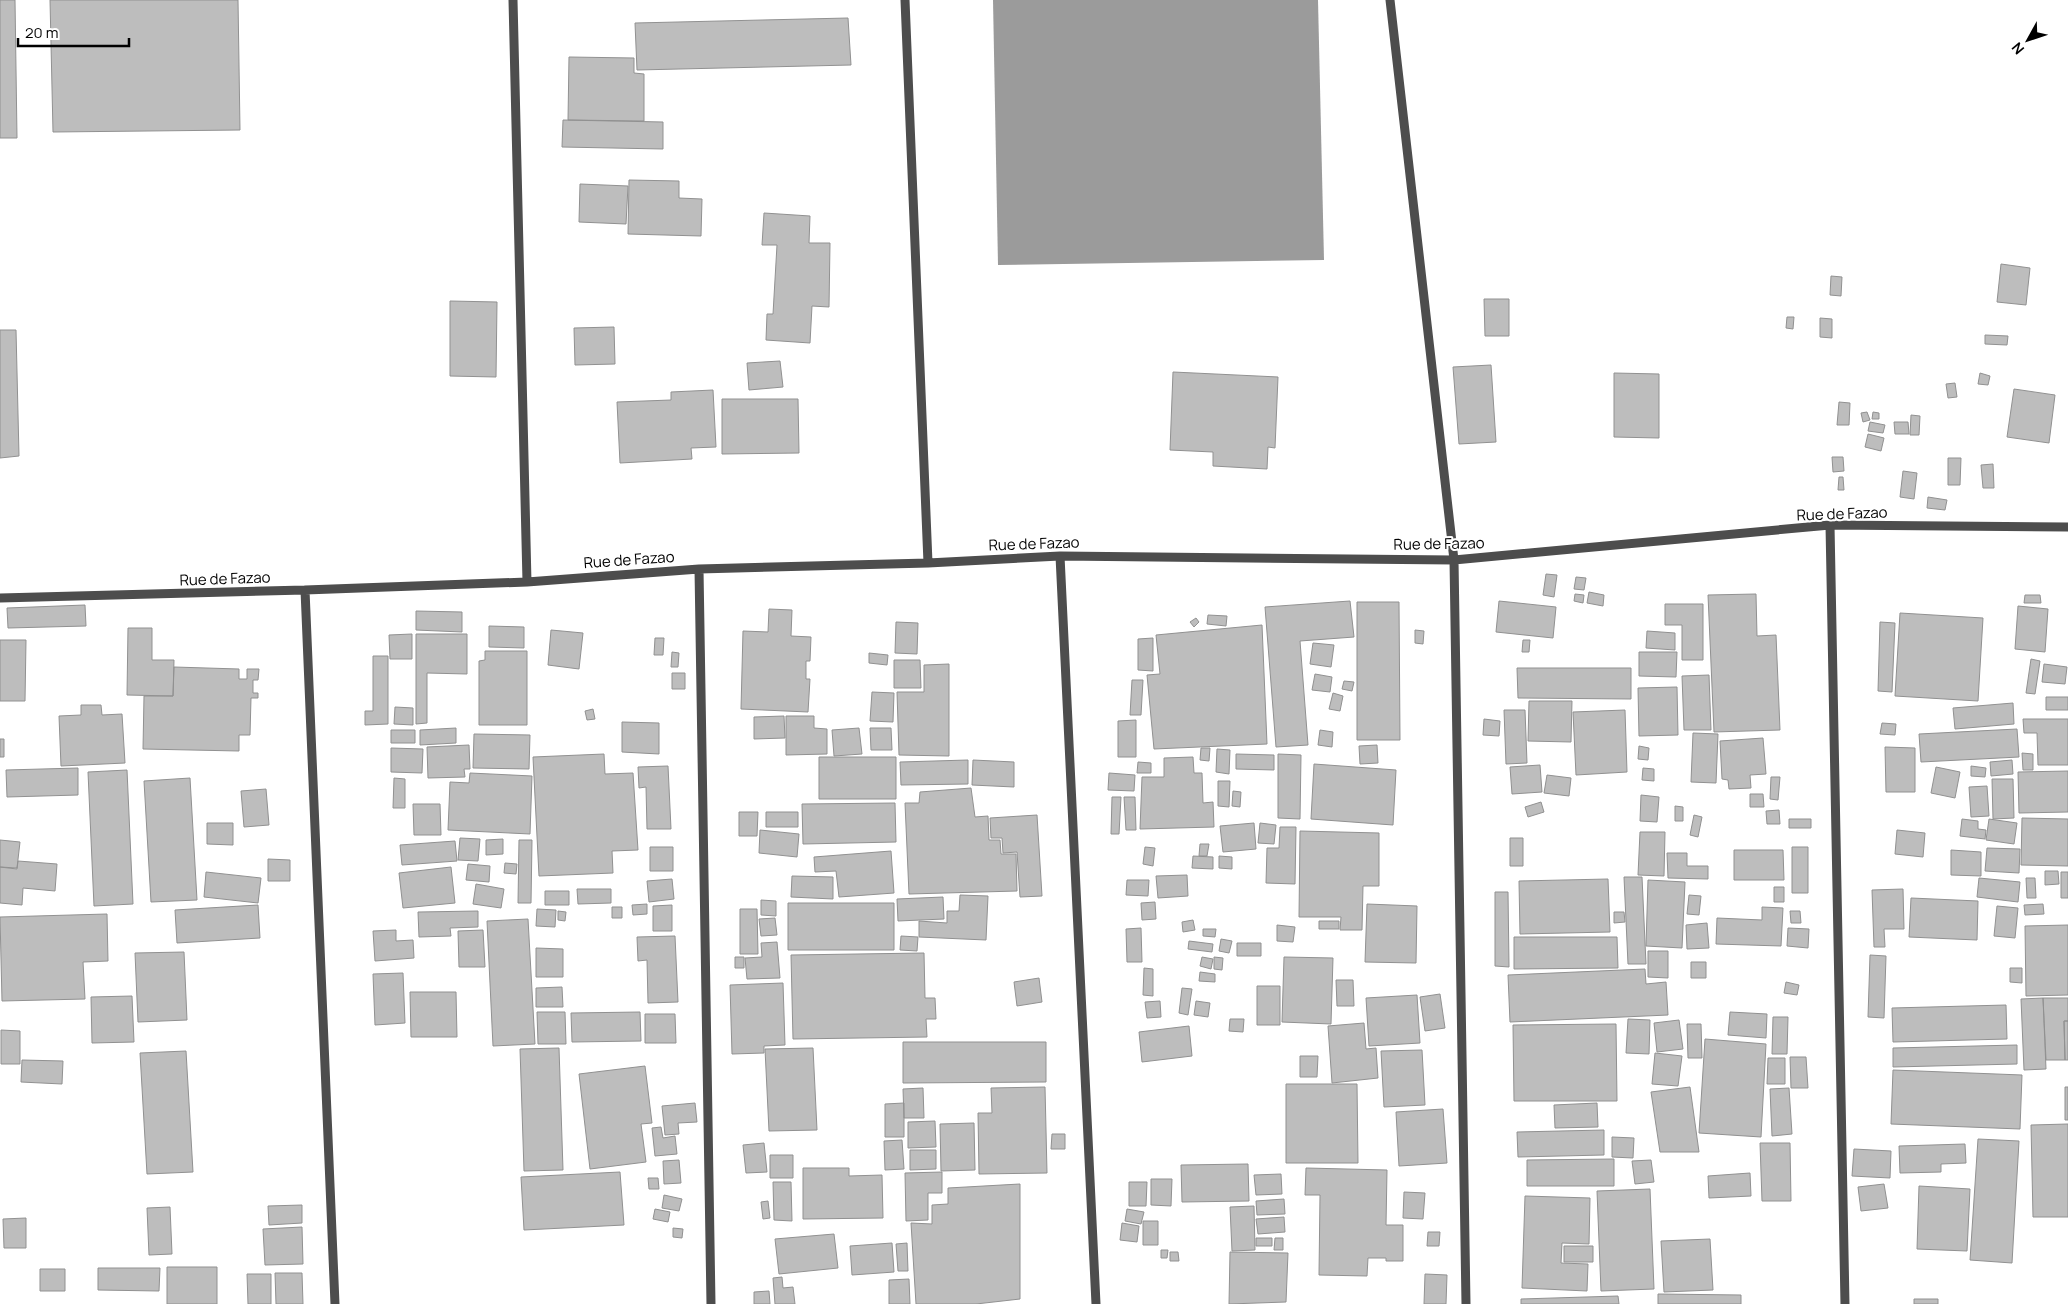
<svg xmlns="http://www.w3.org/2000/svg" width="2068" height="1304" font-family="Manrope,sans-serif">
<rect width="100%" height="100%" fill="#fff"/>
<!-- water -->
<path fill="#9b9b9b" d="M993 0H1318L1324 260 998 265Z"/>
<!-- building -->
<path fill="#bdbdbd" stroke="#919191" d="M0 0H15L17 138H0Z
M50 0H238L240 130 53 132Z
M848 18 851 65 637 70 635 23Z
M569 57 634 58V73L644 74V121L568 120Z
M563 120 663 122V149L562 147Z
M629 180 679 181V198L702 199 701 236 628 234Z
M580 184 628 186 626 224 579 222Z
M764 213 810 216 809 243H830L829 307 812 306 810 343 766 340 767 314H773L777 245H762Z
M2001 264 2030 268 2026 305 1997 302Z
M1831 276 1842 277 1841 296 1830 295Z
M1484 299H1509V336H1485Z
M450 301 497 302 496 377 450 376Z
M1787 317H1794L1793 329 1786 328Z
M1820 318 1832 319V338L1820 337Z
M614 327 615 364 575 365 574 328Z
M0 330H16L19 456 0 458Z
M1985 335 2008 336 2007 345 1985 344Z
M780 361 783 387 749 390 747 363Z
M1491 365 1496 442 1459 444 1453 367Z
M1173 372 1278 377 1275 448 1268 447 1267 469 1213 466V452L1170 450Z
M1614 373 1659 374V438L1614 437Z
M1980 373 1990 376 1988 385 1978 384Z
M1955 383 1957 397 1948 398 1946 384Z
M2014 389 2055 395 2049 443 2007 437Z
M713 390 716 447 691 448 692 459 620 463 617 402 671 400V392Z
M722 399H798L799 453 722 454Z
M1839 402 1850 403 1849 425H1837Z
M1867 412 1870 420 1863 422 1861 413Z
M1873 412 1879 413V419H1872Z
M1911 415 1920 416 1919 435H1910Z
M1870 422 1885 425 1883 433 1868 431Z
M1894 422H1908L1909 434H1895Z
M1868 434 1884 438 1881 451 1865 447Z
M1832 457H1843L1844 471 1833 472Z
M1948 458H1961L1960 485H1948Z
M1993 464 1994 488H1983L1981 465Z
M1903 471 1917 473 1914 499 1900 497Z
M1839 477H1843L1844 490H1838Z
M1928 497 1947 500 1945 510 1927 508Z
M1546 574 1557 575 1554 597 1543 595Z
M1576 577 1586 578 1584 590 1574 589Z
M1589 592 1604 595 1603 606 1587 603Z
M1575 594 1584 595 1583 603 1574 601Z
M1756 594 1757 636 1776 635 1780 730 1714 732 1708 595Z
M2025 595H2040L2041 603H2024Z
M1350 601 1354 637 1300 641 1308 745 1276 747 1265 607Z
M1499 601 1556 607 1553 638 1496 632Z
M1357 602H1399L1400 740H1357Z
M1665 604H1703V660H1682V625H1665Z
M85 605 86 626 8 628 7 608Z
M2018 606 2048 609 2045 652 2015 649Z
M769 609 792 610 791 636 811 637 810 661H806V679H810L808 712 741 709 743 631 768 632Z
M416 611 462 612V632L416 630Z
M1900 613 1983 618 1978 701 1895 696Z
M1208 615 1227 616 1226 626 1207 624Z
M1196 618 1199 622 1194 627 1190 622Z
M896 622 918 623 917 654 895 653Z
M1880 622 1895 623 1892 692 1878 691Z
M1262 625 1267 744 1154 749 1147 675 1160 674 1156 635Z
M489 626 524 627V648L489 647Z
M128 628H152V660H174L173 696 127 695Z
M551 630 583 633 579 669 548 665Z
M1415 630 1424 631 1423 644 1415 643Z
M1647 631 1675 633V650L1646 648Z
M412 634V659H390L389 635Z
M416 634H467V674L427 673V723L416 724Z
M655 638H664L663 655H654Z
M1153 638V671L1138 670V639Z
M0 640H26L25 701H0Z
M1523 640H1530L1529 652H1522Z
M1313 643 1334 645 1331 667 1310 664Z
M485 651H527V725H479V661L485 660Z
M672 652 679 653 678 667H671Z
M1639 652H1677L1676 677 1639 676Z
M869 653 888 655 887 665 869 663Z
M373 656H388V724L365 725V711H373Z
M2031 659 2040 661 2035 694 2026 693Z
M894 660H920L921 688H894Z
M949 664V756L899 755 897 692H924V665Z
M2044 664 2067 667 2065 684 2042 682Z
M174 667 239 669V679H247V669H259L258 680H253V693H258V698H251L250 735H239V751L143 749 144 696H173Z
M1517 668H1631V699L1518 698Z
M672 673H685V689H672Z
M1315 674 1332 677 1330 692 1312 690Z
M1709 675 1711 730H1684L1682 676Z
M1132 680H1143L1141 715H1130Z
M1344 681 1354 682 1352 691 1342 689Z
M1677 687 1678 735 1639 736 1638 688Z
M872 692 894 693 893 722 870 721Z
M1333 693 1343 696 1340 711 1329 709Z
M2046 697H2068V710H2046Z
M1529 701H1572L1571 742 1528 741Z
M2013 703 2014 724 1955 729 1953 708Z
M81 705H101L102 715 122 714 125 763 61 766 59 716 81 715Z
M395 707 413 708V725L394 724Z
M593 709 595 719 587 720 585 711Z
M1504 710H1525L1527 763 1506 764Z
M1625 710 1627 772 1576 775 1573 712Z
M784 716 785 738 754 739V717Z
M786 716H814V728L827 729V754L786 755Z
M1484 719 1500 721 1499 736 1483 735Z
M2023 719H2068V765H2038L2037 733H2024Z
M1136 720V757H1118V721Z
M622 722 659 723V754L622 752Z
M1882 723 1896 724 1895 735 1880 734Z
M456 728V743L420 745V730Z
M859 728 862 754 834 756 832 730Z
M870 728H891L892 750H871Z
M2017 729 2019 757 1921 762 1919 734Z
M391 730H415V743H391Z
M1320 730 1333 732 1332 747 1318 745Z
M1693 733 1718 734 1716 783 1691 782Z
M474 734 530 735 529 769 473 768Z
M1763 738 1766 774 1750 775 1751 788 1729 789 1728 780 1722 779 1720 741Z
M0 739H4V757H0Z
M469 745 470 769H464L465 777 428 778 427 747Z
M1377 745 1378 763 1360 764 1359 746Z
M1639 746 1649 748 1648 760 1638 759Z
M1885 747 1915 748V792H1886Z
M391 748 423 749 422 773 391 772Z
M1201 748H1210L1209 761 1200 760Z
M1217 749 1230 750 1229 774 1216 772Z
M2022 753 2033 754V770H2023Z
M604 754 605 774 633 773 638 850 612 851 613 873 539 876 533 757Z
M1236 754 1274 755V770L1236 769Z
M1278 754 1301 755 1300 819 1278 818Z
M819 757H896V799H819Z
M1193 757 1194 773H1202L1203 803 1213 802 1214 827 1140 829 1142 777H1164V758Z
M968 760V784L901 785 900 762Z
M973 760 1014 762V787L972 785Z
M2012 760 2013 774 1991 776 1990 762Z
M1138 762 1151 763V773H1137Z
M1314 764 1396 770 1393 825 1311 819Z
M1540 765 1542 792 1512 794 1510 767Z
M668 766 671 829H647L646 787 639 788 638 767Z
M1971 766 1986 768 1985 777 1971 776Z
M1936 767 1960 772 1955 798 1931 793Z
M78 768V795L7 797 6 770Z
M1643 768 1654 769V781L1642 780Z
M127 770 133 904 94 906 88 772Z
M2068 771V812L2019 813 2018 772Z
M470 773 532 776 530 834 448 830 450 782 469 783Z
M1109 773 1135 775 1134 791 1108 790Z
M1547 775 1571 778 1569 796 1544 793Z
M1771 777H1780L1778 800 1770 799Z
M190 778 197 900 151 902 144 781Z
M394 778 405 779V808H393Z
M1992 779H2013L2014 818 1993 819Z
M1218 781H1230L1229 807 1218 806Z
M1987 786 1989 816 1971 817 1969 787Z
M971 788 975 817 988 816 989 840H1000L1001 854H1016L1017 891 909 894 905 803H919L920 792Z
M266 789 269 825 244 827 241 791Z
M1233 791 1241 792 1240 807 1232 806Z
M1750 794H1763L1764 807H1750Z
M1641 795 1659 797 1657 822 1640 821Z
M1112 797H1121L1119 834H1111Z
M1124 797H1135L1136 830H1126Z
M1541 802 1544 812 1528 817 1525 807Z
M895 803 896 842 803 844 802 804Z
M413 804H440L441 835H414Z
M1675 806 1683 807V821H1675Z
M1779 810 1780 824H1767L1766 811Z
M739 812H758L757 836H739Z
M766 812H798V827H766Z
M1037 815 1042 896 1020 897 1017 852 1003 853 1002 838H991L990 818Z
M1694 815 1702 817 1698 837 1690 835Z
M2022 818 2068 819V866L2021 865Z
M1789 819H1811V828H1789Z
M1962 819 1978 821V829L1986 830 1985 839 1960 836Z
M1989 819 2017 823 2014 844 1986 840Z
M207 823H233V845L207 844Z
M1254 823 1256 849 1223 852 1220 826Z
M1260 823 1276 825 1274 844 1258 843Z
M1280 827H1296L1295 884 1266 883 1267 848H1279Z
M760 830 799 834 797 857 759 853Z
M1897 830 1925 833 1923 857 1895 854Z
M1300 831 1379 833V886H1363L1362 930H1340L1341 917H1299Z
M1640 832H1665L1664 876 1638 875Z
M460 838 480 839 478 861 458 860Z
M1510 838H1523V866H1510Z
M503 839V854L486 855V840Z
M0 840 20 842 17 868 0 867Z
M519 840H532L531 903H518Z
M455 841 457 861 402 865 400 845Z
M1200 844H1209L1207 856H1199Z
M650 847H673V871H650Z
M1145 847 1155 848 1153 866 1143 864Z
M1792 847H1808V893H1792Z
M1987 848 2020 849 2019 873 1985 871Z
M1734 850H1783L1784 880H1734Z
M1951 850 1981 852V876L1951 875Z
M891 851 894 893 839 897 836 871 815 872 814 857Z
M1667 853H1687V866H1708V879L1668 878Z
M1193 856 1213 857V869L1192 868Z
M1219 856 1232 857V869L1219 868Z
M268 859 290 860V881H268Z
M18 861 57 864 55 891 23 888 22 905 0 903V867L17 869Z
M505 863 517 864 516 874 504 873Z
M468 864 490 866 489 882 466 880Z
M451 867 455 903 403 908 399 873Z
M2045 871H2058L2059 884 2045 885Z
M206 872 261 878 258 903 204 897Z
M2061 872H2068V898H2061Z
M1187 875 1188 896 1158 898 1156 876Z
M792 876 833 877V899L791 897Z
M1624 877H1642L1646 964H1628Z
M1979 878 2020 882 2018 902 1977 897Z
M2026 878H2035L2036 898H2027Z
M672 879 674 899 649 902 647 881Z
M1608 879 1610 932 1520 934 1519 881Z
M1127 880H1149L1148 896 1126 895Z
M1648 880 1685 882 1682 948 1646 946Z
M476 884 504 889 501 908 473 904Z
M1774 887H1784V902H1774Z
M577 889H611V903L578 904Z
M1903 889 1904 929H1884L1885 947H1874L1872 890Z
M545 891H569V905H545Z
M1495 892H1508L1509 967 1495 966Z
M960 895 988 896 986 940 919 937V921L947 923V911H959Z
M1689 895 1701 896 1699 915 1687 914Z
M943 897 944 919 898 921 897 899Z
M1911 898 1978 901 1977 940 1909 937Z
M761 900 776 901V916L761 915Z
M1155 902 1156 919 1142 920 1141 903Z
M788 903H894V950H788Z
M647 904V914L633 915 632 905Z
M1367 904 1417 906 1416 963 1365 962Z
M2043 904 2044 914 2025 915 2024 905Z
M258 905 260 938 177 943 175 910Z
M672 905V931H653V906Z
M1997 906 2018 908 2015 938 1994 936Z
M612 907H622V918H612Z
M1762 907 1783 908 1781 946 1716 944 1717 918 1762 920Z
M537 909 556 910 555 927 536 926Z
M740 909H757L758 954H740Z
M478 911V927L450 928 451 936 419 937 418 912Z
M558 911 566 912 565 921 558 920Z
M1790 911H1800L1801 923H1791Z
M1614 912H1624L1625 922 1614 923Z
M107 914 108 961 83 962 85 999 2 1001 0 917Z
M775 918 777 935 761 936 759 919Z
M528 919 535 1044 493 1046 487 921Z
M1193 920 1195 930 1183 932 1182 922Z
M1319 921H1339V929H1319Z
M1707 923 1709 948 1687 949 1686 925Z
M1277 925 1295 927 1293 942 1277 941Z
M2068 925V995L2026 996 2025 926Z
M1141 928 1142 962H1127L1126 929Z
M1788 928 1809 929 1808 948 1787 946Z
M1203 929H1216L1215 937 1203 936Z
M396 930V941L413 940 414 958 375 961 373 931Z
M483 930 485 967H459L458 931Z
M675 936 678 1002 648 1003 647 960 638 961 637 937Z
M901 936 918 937 917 951 900 950Z
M1514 937H1617L1618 968 1514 969Z
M1221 939 1232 941 1229 953 1219 951Z
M1189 941 1213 944 1212 952 1188 949Z
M777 942 780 978 747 979 745 958 762 957 761 943Z
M1237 943H1261V956H1237Z
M536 948 563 949V977H536Z
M1648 951H1668V978L1648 977Z
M184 952 187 1020 138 1022 135 953Z
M924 953 925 998H935L936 1019H926L927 1037 793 1039 791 955Z
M1870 955 1886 956 1884 1018 1868 1017Z
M735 957H744V968H735Z
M1202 957 1213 959 1211 969 1200 966Z
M1214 957 1223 958 1222 970 1214 969Z
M1284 957 1333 958 1331 1024 1282 1022Z
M1691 962H1706V978H1691Z
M1144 968 1153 969V996L1143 995Z
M2010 968H2022V983L2010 982Z
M1645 969 1646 984 1666 982 1668 1015 1510 1022 1508 975Z
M1200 972 1215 974V982L1199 981Z
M403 973 405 1023 375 1025 373 974Z
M1039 978 1042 1002 1017 1006 1014 982Z
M1336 980H1353L1354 1006H1337Z
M1786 982 1799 985 1797 995 1784 993Z
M783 983 785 1045 764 1046V1053L732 1054 730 985Z
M1257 986H1280V1025H1257Z
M562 987 563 1007H536V988Z
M1182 988 1192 989 1188 1015 1179 1013Z
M410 992H456L457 1037H411Z
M1440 994 1445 1028 1425 1031 1420 997Z
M1417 995 1420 1043 1369 1046 1366 998Z
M132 996 134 1042 92 1043 91 997Z
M2043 998H2068V1021H2064L2065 1060H2046Z
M2043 998 2046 1069 2024 1070 2021 999Z
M1160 1001 1161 1017 1147 1018 1145 1002Z
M1196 1001 1210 1003 1208 1017 1194 1015Z
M2006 1005 2007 1039 1893 1042 1892 1008Z
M537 1012H565L566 1044H538Z
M640 1012 641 1041 572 1042 571 1013Z
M1730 1012 1767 1014 1766 1038 1728 1035Z
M645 1014H675L676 1043H645Z
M1773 1017H1788L1787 1054H1772Z
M1230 1019H1244L1243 1032 1229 1031Z
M1628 1019 1650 1020 1649 1054 1626 1053Z
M1679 1020 1683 1049 1657 1052 1654 1023Z
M2064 1021H2068V1060H2065Z
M1364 1023 1366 1049 1376 1048 1378 1078 1332 1083 1328 1026Z
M1616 1024 1617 1101H1514L1513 1025Z
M1687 1024H1701L1702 1058H1688Z
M1189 1026 1192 1056 1142 1062 1139 1032Z
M1 1030 20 1031V1064H1Z
M1705 1039 1766 1044 1761 1137 1699 1133Z
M903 1042H1046V1082L903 1083Z
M2017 1045V1064L1893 1067V1048Z
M559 1048 563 1170 524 1171 520 1049Z
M813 1048 817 1130 769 1131 765 1049Z
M1422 1050 1425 1105 1384 1107 1381 1051Z
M186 1051 193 1172 147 1174 140 1053Z
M1655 1053 1682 1056 1678 1086 1652 1084Z
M1300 1056H1318L1317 1077H1300Z
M1790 1057H1806L1808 1088H1791Z
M1768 1058H1785V1084H1767Z
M22 1060 63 1061 62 1084 21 1082Z
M645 1066 652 1123 641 1124 646 1162 590 1169 579 1074Z
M1893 1070 2022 1075 2020 1129 1891 1124Z
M1286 1084H1357L1358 1163H1286Z
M1045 1087 1047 1173 979 1174 978 1113H992L991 1088Z
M1690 1087 1699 1152H1660L1651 1092Z
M2065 1087H2068V1120H2065Z
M923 1088 924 1118H904L903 1089Z
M1789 1088 1792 1134 1772 1136 1770 1089Z
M695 1103 697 1122 678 1123 679 1134 665 1135 662 1106Z
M904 1103V1137H885V1104Z
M1597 1103 1598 1127 1555 1128 1554 1105Z
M1443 1109 1447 1163 1399 1166 1396 1112Z
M935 1121 936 1147 908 1148V1122Z
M974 1123 975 1170 941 1171 940 1124Z
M2068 1124V1217H2033L2031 1125Z
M661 1127 663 1138 675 1136 677 1154 655 1156 652 1128Z
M1604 1130V1155L1518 1157 1517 1132Z
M1052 1134H1065V1149H1051Z
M1612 1137 1634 1138 1633 1158 1612 1157Z
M1978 1139 2019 1141 2012 1263 1970 1260Z
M902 1140 904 1169 885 1170 884 1141Z
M764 1143 767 1172 746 1173 743 1145Z
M1760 1143H1790L1791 1201H1762Z
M1965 1144 1966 1163 1941 1164V1172L1900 1173 1899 1146Z
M1854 1149 1891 1151 1890 1178 1852 1176Z
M910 1150H936V1169L910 1170Z
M770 1155H793V1178H770Z
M1614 1159V1186H1527V1160Z
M679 1160 681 1183 664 1184 663 1161Z
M1651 1160 1654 1182 1635 1184 1632 1161Z
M1248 1164 1249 1201 1182 1202 1181 1165Z
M803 1168H849V1176L882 1175 883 1218 803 1219Z
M1306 1168 1387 1170 1386 1225H1403V1261H1386V1258H1368L1367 1276 1319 1275 1320 1195H1305Z
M620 1172 624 1225 524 1230 521 1177Z
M942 1172V1193H928V1220L906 1221 905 1173Z
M1750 1173 1751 1196 1709 1198 1708 1176Z
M1281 1174 1282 1194 1256 1195 1254 1175Z
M648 1178H658L659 1189H649Z
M1151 1179H1172L1171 1206 1151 1205Z
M773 1182H791L792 1221 774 1220Z
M1129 1182H1147L1146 1206H1129Z
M1020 1184V1299L976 1304H916L911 1223 932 1224V1205L948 1204V1188Z
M1884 1184 1888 1208 1861 1211 1858 1187Z
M1919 1186 1970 1189 1967 1251 1917 1249Z
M1650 1189 1654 1289 1601 1291 1597 1191Z
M1404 1192 1425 1193 1423 1219 1403 1218Z
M664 1195 682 1199 679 1211 662 1208Z
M1525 1196 1590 1198 1589 1244 1562 1243 1561 1263 1588 1264 1587 1291 1522 1288Z
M1284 1199 1285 1214 1257 1215 1256 1201Z
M768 1201 770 1218 763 1219 761 1202Z
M302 1205V1223L269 1225 268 1206Z
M1254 1206 1255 1250 1232 1251 1230 1207Z
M170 1207 172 1254 149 1255 147 1208Z
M655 1209 670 1212 668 1222 653 1219Z
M1127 1209 1144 1212 1141 1224 1125 1221Z
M1284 1217 1285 1232 1258 1234 1256 1219Z
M26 1218V1248H4L3 1219Z
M1143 1221H1158V1245H1143Z
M1122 1223 1139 1226 1137 1242 1120 1240Z
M302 1227 303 1264 265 1265 263 1229Z
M673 1228 683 1229 682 1238 673 1237Z
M1428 1232H1440L1439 1246H1427Z
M834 1234 838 1268 779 1274 775 1239Z
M1256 1238H1272V1246H1256Z
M1275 1238H1283V1250H1274Z
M1710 1239 1713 1290 1664 1292 1661 1241Z
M892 1243 894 1272 852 1275 850 1246Z
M907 1243 908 1271H898L896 1244Z
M1564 1246H1593V1262H1564Z
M1161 1250H1168L1167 1258H1161Z
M1170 1252H1178L1179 1261H1170Z
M1230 1252 1288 1253 1286 1302 1229 1304Z
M167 1267H217V1304H167Z
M98 1268H160L159 1291 98 1290Z
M40 1269H65V1291H40Z
M275 1273H302L303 1304H276Z
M247 1274H271V1304H248Z
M1425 1274 1447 1275 1446 1304H1424Z
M782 1277 783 1288 793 1287 795 1304H775L773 1278Z
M909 1279 910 1304H889V1280Z
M769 1291 770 1304H754V1292Z
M1658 1294 1741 1295V1304H1658Z
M1618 1296 1619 1304H1521V1299Z
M1914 1299H1938V1304H1914Z"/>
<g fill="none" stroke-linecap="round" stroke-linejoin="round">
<!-- minor -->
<path stroke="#4d4d4d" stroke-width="9" d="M513 0 527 582
M905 0 928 563
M1390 0 1454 560 1466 1304
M1830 525 1845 1304
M1060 556 1096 1304
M699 569 711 1304
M305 590 335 1304
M0 598 305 590 527 582 699 569 928 563 1060 556 1454 560 1830 525 2068 527"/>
</g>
<g text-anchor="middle" stroke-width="4" stroke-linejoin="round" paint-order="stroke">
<!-- street labels -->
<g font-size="15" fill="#000" stroke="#fff">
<text transform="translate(1842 514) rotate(-2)" y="5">Rue de Fazao</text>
<text transform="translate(1034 544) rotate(-2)" y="5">Rue de Fazao</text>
<text transform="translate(1439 544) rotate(-1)" y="5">Rue de Fazao</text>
<text transform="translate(629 560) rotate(-4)" y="5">Rue de Fazao</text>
<text transform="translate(225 579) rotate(-2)" y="5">Rue de Fazao</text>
</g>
</g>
<!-- north arrow -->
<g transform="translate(2028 40) rotate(230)" stroke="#ffffff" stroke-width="4" paint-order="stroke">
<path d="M0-4L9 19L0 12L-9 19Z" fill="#000000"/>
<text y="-8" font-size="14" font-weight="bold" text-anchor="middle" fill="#000000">N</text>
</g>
<!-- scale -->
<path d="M18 38v8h111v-8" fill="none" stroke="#000000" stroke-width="2.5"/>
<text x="25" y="38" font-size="15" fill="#000000" stroke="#ffffff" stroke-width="4" paint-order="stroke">20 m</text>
</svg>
